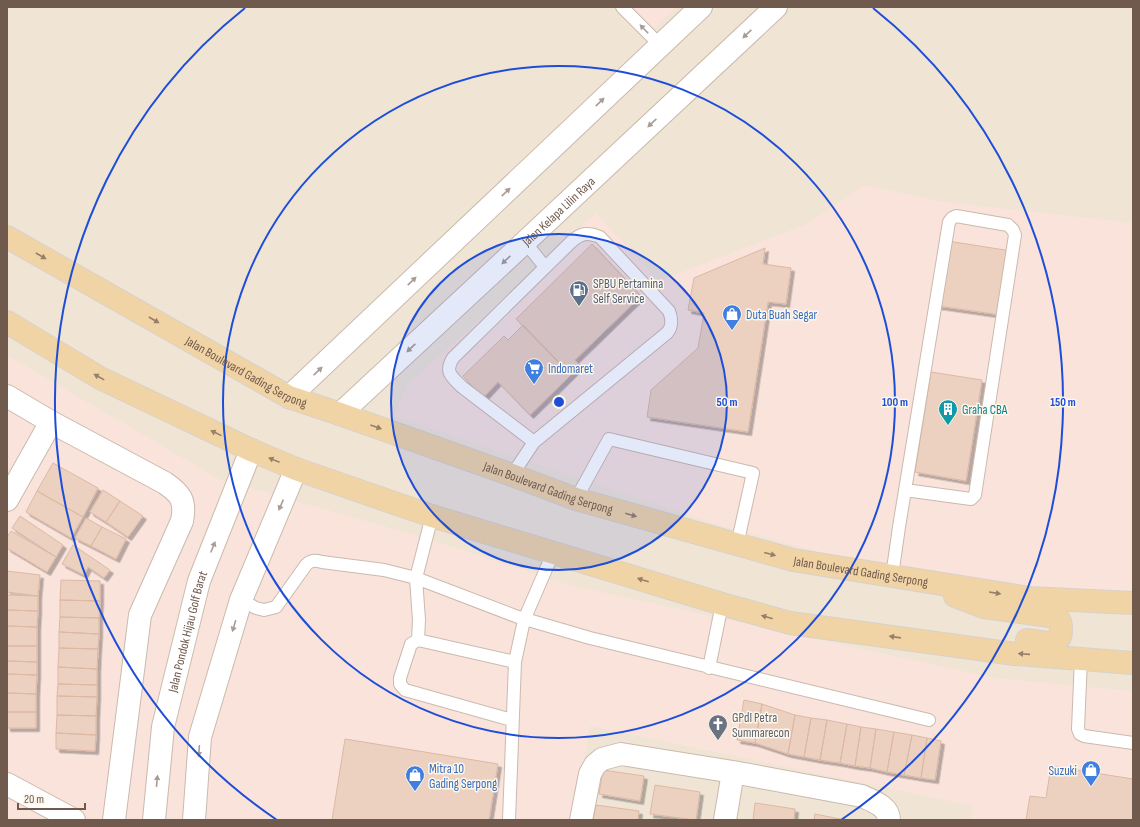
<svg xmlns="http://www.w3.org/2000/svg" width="1140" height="827" font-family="'Sofia Sans Condensed',sans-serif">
<defs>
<filter id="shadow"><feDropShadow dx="3.5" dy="3.5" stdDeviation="0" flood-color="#0004"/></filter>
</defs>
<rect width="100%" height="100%" fill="#faf2e6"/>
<!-- residential -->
<path fill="#f0e4d5" d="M7 7H1133V820H7Z"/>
<!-- commercial -->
<path fill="#f9e3db" d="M618 7H678L645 36Z
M864 185 943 202 1133 223V598L1106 597 897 573 718 525 394 416 407 386 596 213 658 281 807 224Z
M7 355 219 479 422 537 569 585 995 678 1133 691V820H971L973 806 590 726 574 820H7Z"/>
<!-- building -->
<path fill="#ecd1c0" stroke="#ddb8a3" filter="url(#shadow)" d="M948 241 1011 251 1001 315 938 306Z
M592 244 641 296 575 360 580 366 571 375 516 319Z
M765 248 763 264 791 268 786 304 768 302 748 432 647 417 651 390 698 348 704 313 688 310 694 278Z
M523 325 571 375 530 415 498 382 483 398 463 376 504 336 508 340Z
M931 372 982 380 966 481 915 472Z
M53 463 98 488 83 517 37 491Z
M103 490 120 501 106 522 90 512Z
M37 491 83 517 71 538 26 512Z
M120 501 143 516 128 537 106 522Z
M20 516 63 545 56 557 12 528Z
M86 518 102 527 91 546 75 538Z
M102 527 126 539 116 559 91 546Z
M11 531 56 557 47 572 7 548V537Z
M73 545 110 570 104 578 88 567 84 575 62 564Z
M7 571 40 575 38 596 7 592Z
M61 580 100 581V601L60 600Z
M7 595 38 596V611L7 610Z
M60 600 100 601 99 618 60 617Z
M7 610 38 611 37 627 7 626Z
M60 617 99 618V634L59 632Z
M7 626 37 627V646H7Z
M59 632 99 634 98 649 59 648Z
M7 646H37V662L7 661Z
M59 648 98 649 97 669 58 667Z
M7 661 37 662V675L7 674Z
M58 667 97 669V685L58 684Z
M7 674 37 675 36 694 7 693Z
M58 684 97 685V697L57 696Z
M7 693 36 694V712H7Z
M57 696 97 697 96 716 57 715Z
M744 700 762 704 755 743 737 740Z
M762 704 795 715 788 754 755 743Z
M7 712H36V728H7Z
M57 715 96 716V735L56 733Z
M795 715 811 718 804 757 788 754Z
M811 718 827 720 820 760 804 757Z
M827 720 847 724 840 763 820 760Z
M847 724 861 727 855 766 840 763Z
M861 727 876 729 870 768 855 766Z
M876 729 894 732 887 772 870 768Z
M894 732 912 735 904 775 887 772Z
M56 733 96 735 95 751 56 749Z
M912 735 927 738 921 778 904 775Z
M927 738 941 741 935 780 921 778Z
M345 739 498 764 489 820H332Z
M1051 766 1133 779V820H1026L1030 796 1046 798Z
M603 770 644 776 640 801 599 794Z
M655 785 700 792 696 820 650 814Z
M755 803 795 809 794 820H753Z
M596 805 639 811 638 820H593Z
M815 814 845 820H814Z"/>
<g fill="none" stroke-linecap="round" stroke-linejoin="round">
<!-- service casing -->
<g stroke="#cabaad" stroke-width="14">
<path id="service" d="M622 7 660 45
M525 242 545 267
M512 475 534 442 667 333C673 326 672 319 669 311L600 237C587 232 581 233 571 242L453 358C444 372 452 377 462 387L534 442
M576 499 609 439 753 473 737 545
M892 576 899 527 949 222 952 218 956 216 1008 225 1013 230 1015 235 975 495 971 499 905 490
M241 600 256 608 264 610 276 607 306 565C311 560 314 560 322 562L384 570 416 578 518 617 590 638 929 720
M418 640 419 620 416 578 432 516
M1081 658 1078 729 1080 734 1084 736 1133 743
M709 668 722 604
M512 720 405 690 400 684V678L411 644 418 640 515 662
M509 820 515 662 524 620 553 553"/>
</g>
<!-- minor casing -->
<g stroke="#cabaad" stroke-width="24">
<path id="minor" d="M7 396 51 422 165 483C181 494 186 501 182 521L140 615 114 820
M7 500 51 422
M7 784 74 820
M581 820 590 774 595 765 602 759 621 754 733 772 862 796C872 801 889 806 889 820
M725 820 733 772"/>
</g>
<!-- tertiary casing -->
<g stroke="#cabaad" stroke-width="24">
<g id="tertiary">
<path d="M289 397 701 7"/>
<path id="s1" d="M340 414 525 242 776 7"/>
<path id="s2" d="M154 820 163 727 199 581 251 450"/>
<path d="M194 820 200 737 241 600 296 469"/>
</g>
</g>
<!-- primary casing -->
<g stroke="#d7d1cd" stroke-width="24">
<g id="primary">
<path id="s3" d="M7 237 289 397 340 414 512 475 576 499 793 560 1029 598 1133 603"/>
<path d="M7 322 100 378 251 450 296 469 432 516 722 604 790 623 1015 654 1133 663"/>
<path d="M955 596 984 607 1049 616 1058 618C1061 622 1061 625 1061 630 1062 649 1039 641 1027 640"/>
</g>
</g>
<!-- service -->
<use href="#service" stroke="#fff" stroke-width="12"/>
<!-- minor -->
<use href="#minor" stroke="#fff" stroke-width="22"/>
<!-- tertiary -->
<use href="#tertiary" stroke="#fff" stroke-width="22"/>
<!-- primary -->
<use href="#primary" stroke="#f1d4a5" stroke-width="22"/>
</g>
<!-- one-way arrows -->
<defs><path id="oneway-solid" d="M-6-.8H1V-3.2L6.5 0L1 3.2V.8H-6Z"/></defs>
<g fill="#a99c95">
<use href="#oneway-solid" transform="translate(644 29) rotate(-134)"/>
<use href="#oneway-solid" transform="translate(747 34) rotate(137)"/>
<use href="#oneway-solid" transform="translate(600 102) rotate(-44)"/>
<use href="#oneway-solid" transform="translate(652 123) rotate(137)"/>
<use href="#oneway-solid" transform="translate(506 192) rotate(-44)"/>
<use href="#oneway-solid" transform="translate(506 260) rotate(137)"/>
<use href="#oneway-solid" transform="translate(412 281) rotate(-44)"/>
<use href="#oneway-solid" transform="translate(411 348) rotate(137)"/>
<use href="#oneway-solid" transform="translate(318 371) rotate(-43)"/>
<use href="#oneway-solid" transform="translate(281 505) rotate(113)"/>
<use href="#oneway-solid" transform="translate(213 547) rotate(-68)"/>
<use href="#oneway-solid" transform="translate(234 626) rotate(107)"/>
<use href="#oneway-solid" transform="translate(199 751) rotate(94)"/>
<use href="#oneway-solid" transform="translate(157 781) rotate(-85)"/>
</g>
<g fill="#977f68">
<use href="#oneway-solid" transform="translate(41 256) rotate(30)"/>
<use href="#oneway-solid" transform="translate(154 320) rotate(30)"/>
<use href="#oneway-solid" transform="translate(99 377) rotate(-151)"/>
<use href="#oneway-solid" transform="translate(376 427) rotate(20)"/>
<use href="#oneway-solid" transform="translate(216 433) rotate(-154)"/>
<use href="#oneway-solid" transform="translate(274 460) rotate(-158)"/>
<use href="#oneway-solid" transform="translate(631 515) rotate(16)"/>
<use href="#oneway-solid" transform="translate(770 554) rotate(15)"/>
<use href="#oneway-solid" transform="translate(643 580) rotate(-163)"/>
<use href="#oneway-solid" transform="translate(995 593) rotate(9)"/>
<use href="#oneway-solid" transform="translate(767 617) rotate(-164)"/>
<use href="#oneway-solid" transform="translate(895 637) rotate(-172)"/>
<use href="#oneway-solid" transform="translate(1024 654) rotate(-176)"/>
</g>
<!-- distance rings -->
<circle cx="559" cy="402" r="168" fill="#1d4ed8" fill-opacity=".12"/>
<g fill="none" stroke="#1d4ed8" stroke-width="2">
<circle cx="559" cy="402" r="168"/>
<circle cx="559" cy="402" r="336"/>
<path d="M277 820A504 504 0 0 1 245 8M873 8A504 504 0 0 1 841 820"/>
</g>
<!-- icons -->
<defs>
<g id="fuel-pin" transform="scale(1)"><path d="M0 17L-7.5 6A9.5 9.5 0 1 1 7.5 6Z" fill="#5c6f8a" stroke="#fdf6eb"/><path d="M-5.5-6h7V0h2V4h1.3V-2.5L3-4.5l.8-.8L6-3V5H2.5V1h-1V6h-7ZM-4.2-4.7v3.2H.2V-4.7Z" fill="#fff"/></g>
<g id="shop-pin" transform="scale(1)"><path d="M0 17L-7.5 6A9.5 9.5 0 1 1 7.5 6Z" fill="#3f7fe0" stroke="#fdf6eb"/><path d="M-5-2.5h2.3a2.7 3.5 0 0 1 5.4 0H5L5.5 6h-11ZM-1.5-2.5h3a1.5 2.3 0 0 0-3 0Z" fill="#fff"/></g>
<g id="supermarket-pin" transform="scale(1)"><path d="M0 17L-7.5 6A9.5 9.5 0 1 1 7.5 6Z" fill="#3f7fe0" stroke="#fdf6eb"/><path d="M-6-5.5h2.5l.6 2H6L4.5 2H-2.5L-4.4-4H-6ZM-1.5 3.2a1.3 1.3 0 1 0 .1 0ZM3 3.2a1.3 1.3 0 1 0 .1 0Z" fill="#fff"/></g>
<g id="building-pin" transform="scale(1)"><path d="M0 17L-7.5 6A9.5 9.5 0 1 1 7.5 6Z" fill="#0f9aa8" stroke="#fdf6eb"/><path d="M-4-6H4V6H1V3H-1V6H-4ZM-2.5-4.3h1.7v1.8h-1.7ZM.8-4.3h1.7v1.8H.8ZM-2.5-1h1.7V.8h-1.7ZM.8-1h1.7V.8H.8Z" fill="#fff"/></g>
<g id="church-pin" transform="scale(1)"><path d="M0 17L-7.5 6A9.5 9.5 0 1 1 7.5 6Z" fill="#6b7280" stroke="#fdf6eb"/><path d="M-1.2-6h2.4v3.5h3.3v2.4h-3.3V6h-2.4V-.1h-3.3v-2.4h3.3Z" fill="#fff"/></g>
</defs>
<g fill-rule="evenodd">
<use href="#fuel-pin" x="579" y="290"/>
<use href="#shop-pin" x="732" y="314"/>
<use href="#supermarket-pin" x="534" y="368"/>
<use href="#building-pin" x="948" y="409"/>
<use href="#church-pin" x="718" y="724"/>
<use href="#shop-pin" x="1091" y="770"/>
<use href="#shop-pin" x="415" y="775"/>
</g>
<g text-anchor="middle" stroke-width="3" stroke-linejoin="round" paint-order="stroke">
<!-- street labels -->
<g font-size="13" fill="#705a4e" stroke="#fdf6eb">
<text dy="5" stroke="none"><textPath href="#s1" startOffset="298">Jalan Kelapa Lilin Raya</textPath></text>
<text dy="5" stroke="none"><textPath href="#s3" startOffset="275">Jalan Boulevard Gading Serpong</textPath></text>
<text dy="5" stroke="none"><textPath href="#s3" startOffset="599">Jalan Boulevard Gading Serpong</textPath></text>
<text dy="5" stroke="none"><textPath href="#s3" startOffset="923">Jalan Boulevard Gading Serpong</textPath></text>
<text dy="5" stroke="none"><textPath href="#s2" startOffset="192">Jalan Pondok Hijau Golf Barat</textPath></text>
</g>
<!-- service labels -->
<g font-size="13" fill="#4e5e75" stroke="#fdf6eb" text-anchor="start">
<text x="593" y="288">SPBU Pertamina<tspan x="593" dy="15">Self Service</tspan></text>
</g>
<!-- shop labels -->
<g font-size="13" fill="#366cbe" stroke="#fdf6eb" text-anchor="start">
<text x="746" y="319">Duta Buah Segar</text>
<text x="548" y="373">Indomaret</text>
<text x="429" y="773">Mitra 10<tspan x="429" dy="15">Gading Serpong</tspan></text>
<text x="1077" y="775" text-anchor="end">Suzuki</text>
</g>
<!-- culture labels -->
<g font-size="13" fill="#0d838f" stroke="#fdf6eb" text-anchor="start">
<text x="962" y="414">Graha CBA</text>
</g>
<!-- worship labels -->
<g font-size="13" fill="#5b616d" stroke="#fdf6eb" text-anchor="start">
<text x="732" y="722">GPdI Petra<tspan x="732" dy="15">Summarecon</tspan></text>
</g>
</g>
<circle cx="559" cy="402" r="6" fill="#1d4ed8" stroke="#fdf6eb" stroke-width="2"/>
<g font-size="12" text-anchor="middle" font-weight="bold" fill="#1d4ed8" stroke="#fdf6eb" stroke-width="3" stroke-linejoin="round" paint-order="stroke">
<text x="727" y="406">50 m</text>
<text x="895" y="406">100 m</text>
<text x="1063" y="406">150 m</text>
</g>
<!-- border -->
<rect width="1140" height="827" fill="none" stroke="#705a4e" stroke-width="16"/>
<!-- scale -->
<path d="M18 803v6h67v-6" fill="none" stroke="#705a4e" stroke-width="2"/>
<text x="24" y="803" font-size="12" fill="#705a4e" stroke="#fdf6eb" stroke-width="3" paint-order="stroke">20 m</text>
</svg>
